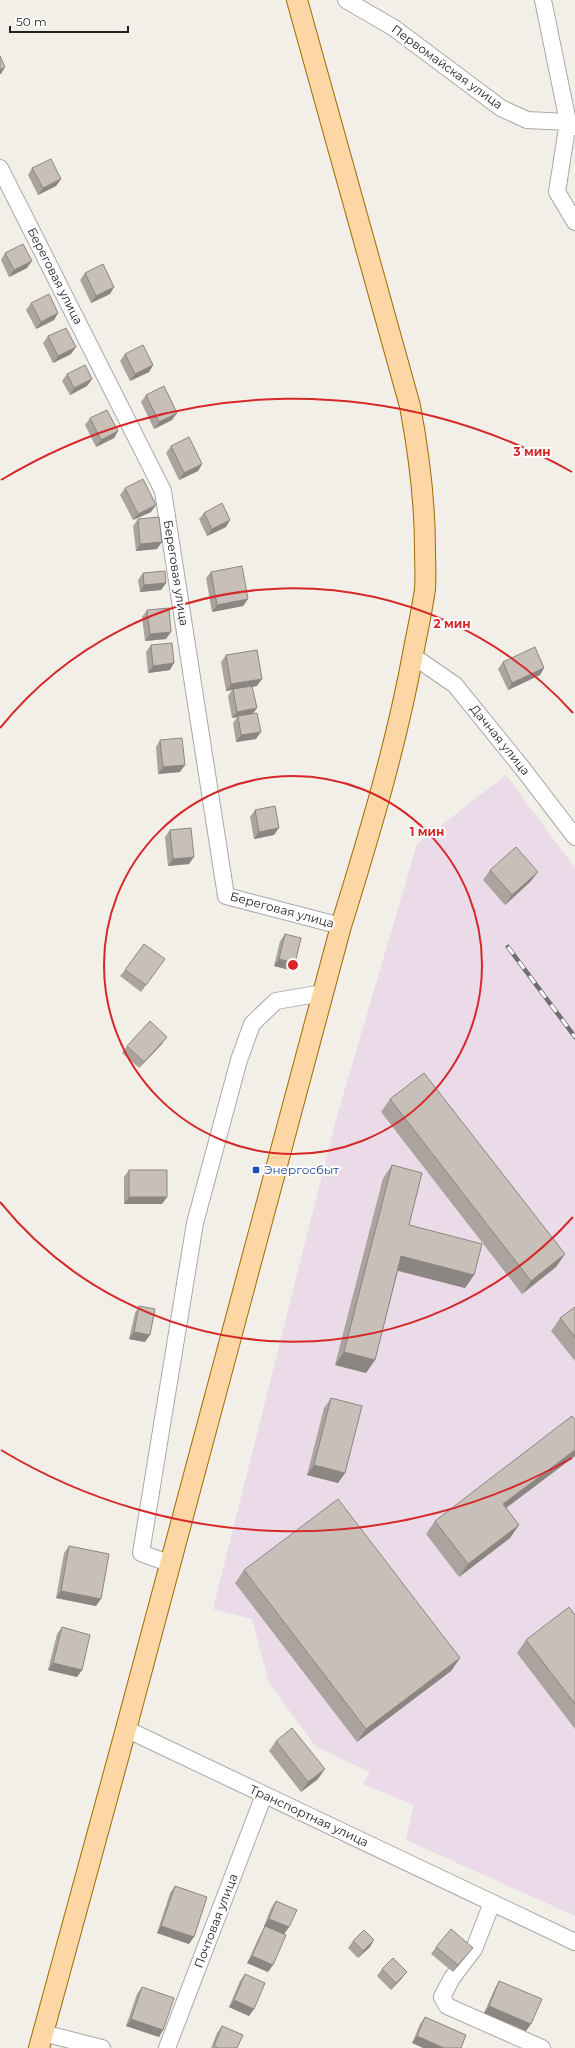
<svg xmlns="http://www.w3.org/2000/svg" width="575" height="2048" font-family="Montserrat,sans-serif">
<rect width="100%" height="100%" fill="#f2efe9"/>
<!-- industrial -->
<path fill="#ebdbe8" d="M506 775 575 868V1916L406 1840 414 1805 363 1784 370 1772 316 1747 269 1683 252 1619 213 1609 337 1116 417 844Z"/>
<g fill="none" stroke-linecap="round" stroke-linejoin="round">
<!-- minor casing -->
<g stroke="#a9a9a9" stroke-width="18">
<path id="minor" d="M346 0 394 28 501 108 527 120 568 122 575 127
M543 0 568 122 557 192 575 222
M0 168 163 491 226 896 341 926
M413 656 455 685 523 769 575 837
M171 1564 141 1553 195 1223 239 1060 252 1024 276 1001 323 993
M126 1729 575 1942
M492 1903 474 1949 452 1978 442 1997 447 2006 542 2048
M43 2033 102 2048
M167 2048 264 1795"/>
</g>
<!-- major casing -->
<g stroke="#a06b00" stroke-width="22">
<path id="major" d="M39 2048 126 1729 341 926C369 836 396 746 413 654 417 632 422 611 425 589 426 576 425 562 425 549 425 500 419 454 410 406L297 0"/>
</g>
<!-- minor -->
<use href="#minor" stroke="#fff" stroke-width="16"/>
<!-- major -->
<use href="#major" stroke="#fcd6a4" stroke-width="20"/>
<!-- rail casing -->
<g stroke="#707070" stroke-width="4.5">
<path id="rail" d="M508 947 575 1037"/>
</g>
<!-- rail -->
<use href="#rail" stroke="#fff" stroke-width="3" stroke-dasharray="9" stroke-linecap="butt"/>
</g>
<!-- wall -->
<path fill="#aba49e" d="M32 168 61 179 56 186 38 195 28 175Z
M5 253 27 268 9 277 1 260Z
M85 273 114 287 110 294 91 303 80 280Z
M31 303 58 313 54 320 36 329 26 310Z
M48 336 71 354 53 363 43 343Z
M125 354 153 365 149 372 130 381 120 361Z
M67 374 92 379 87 386 70 395 62 381Z
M146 395 177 413 172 420 154 429 141 402Z
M90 418 118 431 114 438 96 447 85 425Z
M171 446 202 464 198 471 179 480 166 453Z
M125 488 151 512 133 520 120 495Z
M204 513 226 527 207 536 199 519Z
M138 519 157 549 136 551 133 526Z
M211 572 248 599 243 606 212 612 206 578Z
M143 573 166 583 161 590 140 592 138 580Z
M147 610 166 639 145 641 142 617Z
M151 645 170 670 148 673 146 652Z
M226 655 257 686H253L252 714 256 739 236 742 233 723 237 717 232 718 228 696 232 690 226 691 221 662Z
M503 662 544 668 540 675 508 690 498 669Z
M160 740 180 772 158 774 156 747Z
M255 810 274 835 254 839 250 817Z
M170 830 189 864 168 866 165 837Z
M490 870 538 872 530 882 505 905 483 880Z
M285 934 295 963 290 970 274 966 280 941Z
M160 966 141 992 120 976 125 970Z
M162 1044 139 1068 122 1053 127 1046Z
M390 1099 565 1254 556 1267 522 1294 381 1112Z
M392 1165 409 1225 474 1275 465 1288 398 1271 375 1360 366 1373 335 1365 383 1178Z
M129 1170 167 1197 162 1204H124V1177Z
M139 1306 145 1342 129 1339 135 1313Z
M575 1307V1361L551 1331 560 1318Z
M331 1398 345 1473 338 1483 307 1475 324 1408Z
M575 1420V1456L506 1508 519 1525 510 1538 459 1577 426 1534 435 1521Z
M69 1546 96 1606 56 1598 64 1553Z
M244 1570 460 1658 451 1671 357 1742 235 1583Z
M575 1615V1729L517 1653 526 1640Z
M62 1627 82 1670 77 1677 48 1670 57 1634Z
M276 1741 318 1779 301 1792 269 1751Z
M175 1886 189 1944 157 1933 170 1893Z
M276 1901 289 1927 284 1934 268 1972 247 1963 261 1933 265 1926H264L271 1908Z
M353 1941 370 1947 358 1958 348 1948Z
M436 1947 468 1954 453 1972 431 1954Z
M382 1969 402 1978 391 1990 377 1976Z
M245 1974 249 2016 229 2007 240 1981Z
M499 1981 526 2031 484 2013 495 1988Z
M142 1987 163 2030 159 2037 126 2026 137 1994Z
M425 2017 466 2035 412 2043 420 2024Z
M222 2026 237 2048H211L217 2033Z"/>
<!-- shaded-wall -->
<path fill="#8b8681" d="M5 67 1 74H0V70Z
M61 179 56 186 38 195 43 188Z
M32 261 27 268 9 277 14 270Z
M114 287 110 294 91 303 96 296Z
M58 313 54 320 36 329 41 322Z
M76 347 71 354 53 363 58 356Z
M153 365 149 372 130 381 135 374Z
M92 379 87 386 70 395 74 388Z
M177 413 172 420 154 429 159 422Z
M118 431 114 438 96 447 101 440Z
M202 464 198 471 179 480 184 473Z
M156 505 151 512 133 520 138 514Z
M230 520 226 527 207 536 212 529Z
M162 542 157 549 136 551 140 544Z
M166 583 161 590 140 592 144 585Z
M248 599 243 606 212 612 217 605Z
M171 632 166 639 145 641 150 634Z
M174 663 170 670 148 673 153 666Z
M544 668 540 675 508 690 512 683Z
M262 679 257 686 233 690V689L232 690 226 691 231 684Z
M257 708 252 715 238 716 237 717 232 718 237 712Z
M261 732 256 739 236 742 241 735Z
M185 765 180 772 158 774 163 767Z
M279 828 274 835 254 839 259 832Z
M194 857 189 864 168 866 173 859Z
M538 872 530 882 505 905 512 895Z
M279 959 295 963 290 970 274 966Z
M167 1037 162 1044 139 1068 144 1062Z
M129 1197H167L162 1204H124Z
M565 1254 556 1267 522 1294 531 1281Z
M401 1256 474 1275 465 1288 392 1269Z
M134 1332 150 1335 145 1342 129 1339Z
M344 1352 375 1360 366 1373 335 1365Z
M575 1450V1456L494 1517 503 1504Z
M314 1465 345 1473 338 1483 307 1475Z
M519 1525 510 1538 459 1577 468 1564Z
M61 1591 101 1599 96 1606 56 1598Z
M460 1658 451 1671 357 1742 366 1729Z
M53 1663 82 1670 77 1677 48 1670Z
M325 1769 318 1779 301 1792 308 1782Z
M269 1919 289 1927 284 1934 264 1926Z
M161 1926 194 1937 189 1944 157 1933Z
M374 1940 370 1947 358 1958 363 1951Z
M473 1948 453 1972 458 1965Z
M252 1956 273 1965 268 1972 247 1963Z
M407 1972 402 1978 391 1990 396 1983Z
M234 2000 254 2009 249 2016 229 2007Z
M489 2006 531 2024 526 2031 484 2013Z
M131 2019 163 2030 159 2037 126 2026Z
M417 2036 444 2048H423L412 2043Z"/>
<!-- building -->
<path fill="#c7bfb8" stroke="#8b8681" d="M0 56 5 67 0 70Z
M51 159 61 179 43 188 32 168Z
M23 244 32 261 14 270 5 253Z
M103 264 114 287 96 296 85 273Z
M49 294 58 313 41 322 31 303Z
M66 328 76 347 58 356 48 336Z
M143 345 153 365 135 374 125 354Z
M85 365 92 379 74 388 67 374Z
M164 386 177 413 159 422 146 395Z
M107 410 118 431 101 440 90 418Z
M189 437 202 464 184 473 171 446Z
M143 479 156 505 138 514 125 488Z
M222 503 230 520 212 529 204 513Z
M159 517 162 542 140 544 138 519Z
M242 566 248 599 217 605 211 572Z
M165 571 166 583 144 585 143 573Z
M169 608 171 632 150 634 147 610Z
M172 643 174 663 153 666 151 645Z
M535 647 544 668 512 683 503 662Z
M257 650 262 679 231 684 226 655Z
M252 686 257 708 237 712 233 689Z
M257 713 261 732 241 735 238 716Z
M182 738 185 765 163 767 160 740Z
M275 806 279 828 259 832 255 810Z
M191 828 194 857 173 859 170 830Z
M516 847 538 872 512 895 490 870Z
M285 934 301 938 295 963 279 959Z
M144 944 165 959 146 985 125 970Z
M150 1021 167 1037 144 1062 127 1046Z
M424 1073 565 1254 531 1281 390 1099Z
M392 1165 422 1173 409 1225 482 1244 474 1275 401 1256 375 1360 344 1352Z
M129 1170H167V1197H129Z
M139 1306 155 1309 150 1335 134 1332Z
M575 1307V1337L560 1318Z
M331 1398 362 1406 345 1473 314 1465Z
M572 1416 575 1420V1450L503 1504 519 1525 468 1564 435 1521Z
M338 1499 460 1658 366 1729 244 1570Z
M69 1546 109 1554 101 1599 61 1591Z
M569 1607 575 1615V1704L526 1640Z
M62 1627 90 1635 82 1670 53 1663Z
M292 1728 325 1769 308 1782 276 1741Z
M175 1886 207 1897 194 1937 161 1926Z
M276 1901 297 1910 289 1927 269 1919Z
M265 1926 286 1935 273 1965 252 1956Z
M451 1929 473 1948 458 1965 436 1947Z
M364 1930 374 1940 363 1951 353 1941Z
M393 1958 407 1972 396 1983 382 1969Z
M245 1974 265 1983 254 2009 234 2000Z
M499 1981 542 1999 531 2024 489 2006Z
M142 1987 174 1998 163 2030 131 2019Z
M425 2017 466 2035 461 2048H444L417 2036Z
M222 2026 243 2035 237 2048H218L214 2046Z"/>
<!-- distance rings -->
<g fill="none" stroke="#d62828" stroke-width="2">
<circle cx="293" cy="965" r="189"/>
<path d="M573 1217A377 377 0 0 1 0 1202M0 728A377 377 0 0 1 573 713"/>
<path d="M572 1458A566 566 0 0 1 1 1450M1 480A566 566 0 0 1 572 472"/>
</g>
<!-- markers -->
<rect fill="#1a4fb4" stroke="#fff" stroke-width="1.5" x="252" y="1166" width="8" height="8" rx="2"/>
<g text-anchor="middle" stroke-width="4" stroke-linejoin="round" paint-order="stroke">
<!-- street labels -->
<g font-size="12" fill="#222" stroke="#fff">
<text transform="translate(447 67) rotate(36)" y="4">Первомайская улица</text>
<text transform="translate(55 276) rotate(63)" y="4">Береговая улица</text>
<text transform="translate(176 573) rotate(81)" y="4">Береговая улица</text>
<text transform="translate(500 740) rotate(51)" y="4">Дачная улица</text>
<text transform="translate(282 910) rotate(15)" y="4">Береговая улица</text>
<text transform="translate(309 1816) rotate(25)" y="4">Транспортная улица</text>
<text transform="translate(216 1921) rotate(-69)" y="4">Почтовая улица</text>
</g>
<!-- transit labels -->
<g font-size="12" fill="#164399" stroke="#fff" text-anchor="start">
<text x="264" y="1174">Энергосбыт</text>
</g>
</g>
<circle cx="293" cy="965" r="6" fill="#d62828" stroke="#fff" stroke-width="2"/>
<g font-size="12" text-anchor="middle" font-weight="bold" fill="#d62828" stroke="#fff" stroke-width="4" stroke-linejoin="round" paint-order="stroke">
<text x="532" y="456">3 мин</text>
<text x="452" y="628">2 мин</text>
<text x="427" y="836">1 мин</text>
</g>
<!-- scale -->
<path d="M10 26v6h118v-6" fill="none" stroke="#222222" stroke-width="2"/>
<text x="16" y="26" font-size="12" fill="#222222" stroke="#ffffff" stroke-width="3" paint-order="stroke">50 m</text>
</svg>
